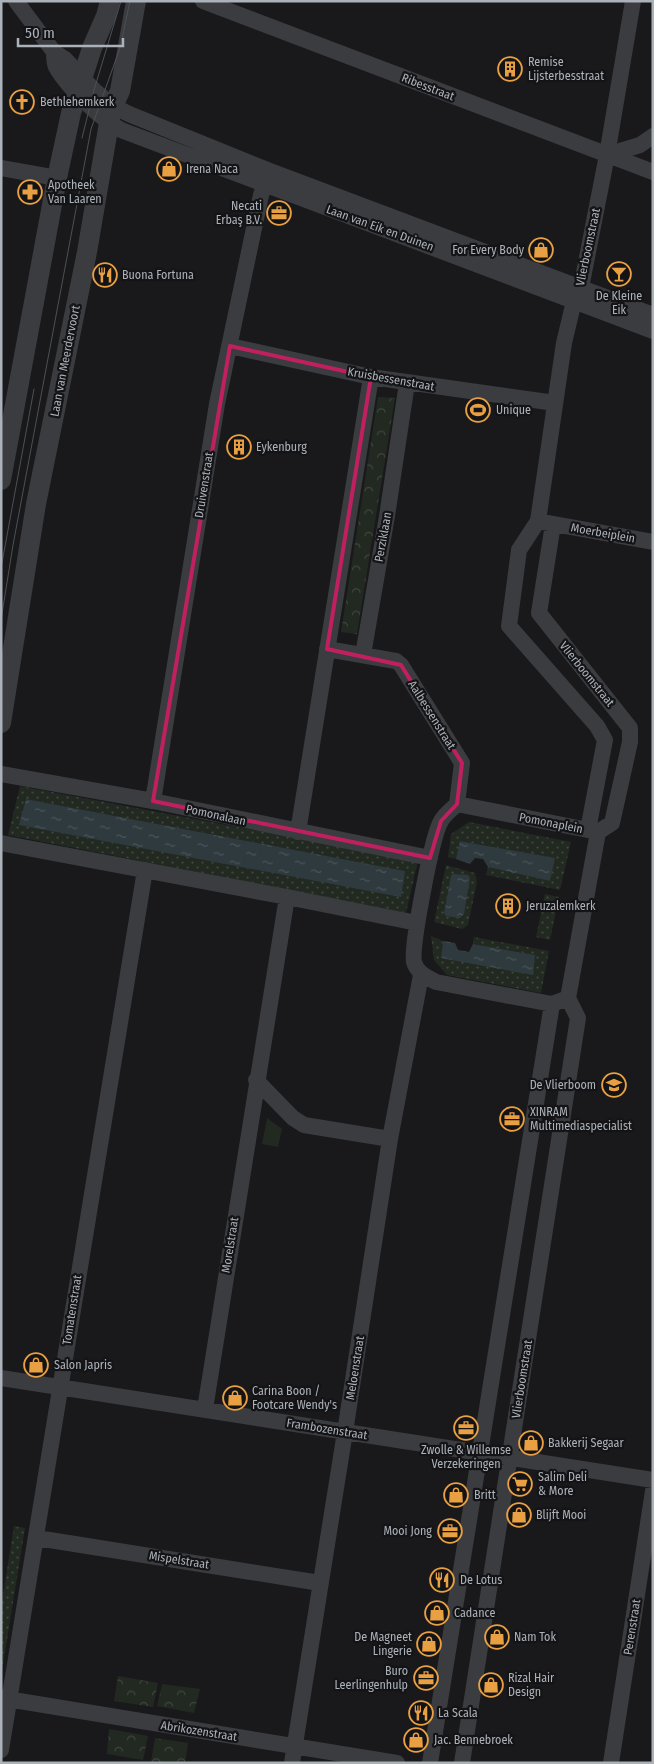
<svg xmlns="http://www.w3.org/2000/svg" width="654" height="1764" font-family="'Fira Sans Condensed',sans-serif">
<defs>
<pattern id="grass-dots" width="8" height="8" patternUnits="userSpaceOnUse" patternTransform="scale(1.25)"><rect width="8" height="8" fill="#212921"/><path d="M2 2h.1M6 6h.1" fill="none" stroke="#3f463f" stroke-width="1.8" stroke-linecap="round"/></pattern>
<pattern id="forest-crowns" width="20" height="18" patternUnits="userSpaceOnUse" patternTransform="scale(1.25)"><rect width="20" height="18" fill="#212921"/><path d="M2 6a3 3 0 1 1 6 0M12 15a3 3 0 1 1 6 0" fill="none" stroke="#3f463f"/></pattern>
<pattern id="water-ripples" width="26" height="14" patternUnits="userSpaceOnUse" patternTransform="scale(1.25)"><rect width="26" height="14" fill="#2f3a3f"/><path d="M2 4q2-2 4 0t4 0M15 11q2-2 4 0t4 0" fill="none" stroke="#4a5459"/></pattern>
</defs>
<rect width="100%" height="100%" fill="#19191b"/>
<!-- grass -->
<path fill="url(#grass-dots)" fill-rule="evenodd" d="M20 786 418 861 406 913 8 835ZM26 799 404 871 401 896 20 825Z
M469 822 571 842 560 890 486 875 488 867 550 881 554 858 461 841 456 859 448 857 451 834Z
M446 865 475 873 477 882 468 925 462 929 434 922Z
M545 894 559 897 550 940 536 937Z
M431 936 443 941 441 958 535 955 473 944 474 937 549 951 541 993 447 975 434 960Z
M14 1526 25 1528 1 1677V1608Z"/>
<!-- forest -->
<path fill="url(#forest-crowns)" d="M378 397 395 398 357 634 341 632Z
M118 1676 158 1683 153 1707 114 1701Z
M162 1684 200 1689 194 1713 157 1706Z
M109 1729 148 1736 143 1760 107 1754Z
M155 1738 188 1743 185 1763 151 1762Z"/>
<!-- park -->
<path fill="#212921" d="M267 1118 282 1129 278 1147 262 1144Z"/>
<!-- water -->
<path fill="url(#water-ripples)" d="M26 799 405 871 401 897 19 825Z
M460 841 555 858 550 881 488 867 483 859 475 858 470 864 456 859Z
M453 874 468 875 470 878 464 914 460 918 446 916 444 913 451 876Z
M443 941 455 943 458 950 469 952 473 944 535 955 533 975 441 958Z"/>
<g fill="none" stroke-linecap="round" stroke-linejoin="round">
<!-- minor -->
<path stroke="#3a3c40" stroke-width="16" d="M16 1 54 52 65 59 94 90 113 106 129 114 270 171 653 315
M203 1 653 172
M54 52C54 57 54 63 56 67 67 87 101 119 121 130L653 331
M607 155 640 145 653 136
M1 168 57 178
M230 346 371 377 555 403
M543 522 653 542
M553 524 539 613 630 728V742L612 823 598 832
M327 649 390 660 396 661 401 665 462 763 457 804
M363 655 387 516 407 383
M1 774 153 801 430 858
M153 801 217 404 261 195 268 175
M457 804C452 809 444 815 441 821 432 836 411 946 414 962 417 973 427 977 436 982L552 1004 568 998 598 832
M457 804 598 832
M588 830 605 740 597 726 509 626 519 550 538 521 564 343 574 301 581 288 607 155 633 1
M298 832 371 377
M1 843 287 897 417 923
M256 1080 293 1118 304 1125 390 1139
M1 1378 653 1480
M205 1409 287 897
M37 1538 320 1583
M1 1698 397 1763
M1 1750C49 1457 97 1163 145 870
M292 1763 345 1432 390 1139 421 975
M430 1763 552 1004
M462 1763 578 1018 568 998
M611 1763 653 1491"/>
<!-- tertiary -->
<path stroke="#3a3c40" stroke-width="20" d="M1 480 57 178 71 113 92 48 106 16 110 1
M1 723 36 504 87 252 109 123 113 106 120 91 136 1"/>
<!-- tram -->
<path stroke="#4d5055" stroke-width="1" d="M82 138 94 90 121 1
M1 568 34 389
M1 620 13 545 91 129 120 48 130 1"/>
</g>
<!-- marked area -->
<path fill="none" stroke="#c12060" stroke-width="4" stroke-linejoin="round" d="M230 346 371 377 327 649 401 665 462 763 457 804 441 821 430 858 153 801Z"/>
<!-- icons -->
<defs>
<g id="building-ring" transform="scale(1.25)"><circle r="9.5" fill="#141416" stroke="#e9a043" stroke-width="1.5"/><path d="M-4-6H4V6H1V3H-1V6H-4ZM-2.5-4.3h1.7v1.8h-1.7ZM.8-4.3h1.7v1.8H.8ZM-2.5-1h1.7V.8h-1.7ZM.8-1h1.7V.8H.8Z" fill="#e9a043"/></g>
<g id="church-ring" transform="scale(1.25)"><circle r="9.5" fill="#141416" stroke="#e9a043" stroke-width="1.5"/><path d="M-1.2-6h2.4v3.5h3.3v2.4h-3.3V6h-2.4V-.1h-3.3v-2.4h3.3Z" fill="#e9a043"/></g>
<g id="shop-ring" transform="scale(1.25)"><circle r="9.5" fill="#141416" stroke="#e9a043" stroke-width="1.5"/><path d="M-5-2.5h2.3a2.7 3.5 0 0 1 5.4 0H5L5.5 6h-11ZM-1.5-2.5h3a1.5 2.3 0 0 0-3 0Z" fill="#e9a043"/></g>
<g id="pharmacy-ring" transform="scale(1.25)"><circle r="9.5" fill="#141416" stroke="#e9a043" stroke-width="1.5"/><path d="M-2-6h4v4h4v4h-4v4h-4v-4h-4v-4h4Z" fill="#e9a043"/></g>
<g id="office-ring" transform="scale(1.25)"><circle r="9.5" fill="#141416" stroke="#e9a043" stroke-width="1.5"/><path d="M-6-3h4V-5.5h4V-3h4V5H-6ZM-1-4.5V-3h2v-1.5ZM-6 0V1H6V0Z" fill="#e9a043"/></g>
<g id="bar-ring" transform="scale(1.25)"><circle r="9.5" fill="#141416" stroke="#e9a043" stroke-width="1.5"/><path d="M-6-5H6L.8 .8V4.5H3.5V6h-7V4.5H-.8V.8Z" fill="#e9a043"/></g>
<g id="restaurant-ring" transform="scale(1.25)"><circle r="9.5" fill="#141416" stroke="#e9a043" stroke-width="1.5"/><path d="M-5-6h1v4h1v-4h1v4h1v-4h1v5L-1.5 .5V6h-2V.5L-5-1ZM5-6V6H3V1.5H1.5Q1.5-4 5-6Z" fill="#e9a043"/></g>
<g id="stadium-ring" transform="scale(1.25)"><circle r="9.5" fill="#141416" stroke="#e9a043" stroke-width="1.5"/><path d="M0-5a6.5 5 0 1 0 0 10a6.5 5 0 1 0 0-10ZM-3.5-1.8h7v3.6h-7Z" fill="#e9a043"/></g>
<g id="school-ring" transform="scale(1.25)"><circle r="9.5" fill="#141416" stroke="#e9a043" stroke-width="1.5"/><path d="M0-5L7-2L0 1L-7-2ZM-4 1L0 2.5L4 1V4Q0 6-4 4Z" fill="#e9a043"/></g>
<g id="supermarket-ring" transform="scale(1.25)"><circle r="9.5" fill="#141416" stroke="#e9a043" stroke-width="1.5"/><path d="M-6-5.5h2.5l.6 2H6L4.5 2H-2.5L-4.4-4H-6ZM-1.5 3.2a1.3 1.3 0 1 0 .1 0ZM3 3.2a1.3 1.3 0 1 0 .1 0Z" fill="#e9a043"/></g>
</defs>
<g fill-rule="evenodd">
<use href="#building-ring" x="510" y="69"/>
<use href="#church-ring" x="22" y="102"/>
<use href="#shop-ring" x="169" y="169"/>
<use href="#pharmacy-ring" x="30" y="192"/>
<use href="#office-ring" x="279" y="213"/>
<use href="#shop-ring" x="541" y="250"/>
<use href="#bar-ring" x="619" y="274"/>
<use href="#restaurant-ring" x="105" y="275"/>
<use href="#stadium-ring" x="478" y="410"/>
<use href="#building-ring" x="239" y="447"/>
<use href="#building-ring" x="508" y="906"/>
<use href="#school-ring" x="614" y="1085"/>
<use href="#office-ring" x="512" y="1119"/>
<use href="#shop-ring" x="36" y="1365"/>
<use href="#shop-ring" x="235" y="1398"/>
<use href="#office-ring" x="466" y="1428"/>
<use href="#shop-ring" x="531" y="1443"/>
<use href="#supermarket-ring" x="520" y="1484"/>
<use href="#shop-ring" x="456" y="1495"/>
<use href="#shop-ring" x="519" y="1515"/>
<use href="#office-ring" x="450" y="1531"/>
<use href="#restaurant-ring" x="442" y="1580"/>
<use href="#shop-ring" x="437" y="1613"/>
<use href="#shop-ring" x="497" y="1637"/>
<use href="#shop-ring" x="429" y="1644"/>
<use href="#office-ring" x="426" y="1678"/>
<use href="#shop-ring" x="491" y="1685"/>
<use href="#restaurant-ring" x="421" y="1713"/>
<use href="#shop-ring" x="416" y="1740"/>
</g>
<g text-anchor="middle" stroke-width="4.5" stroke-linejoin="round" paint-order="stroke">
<!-- poi labels -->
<g font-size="12" fill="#acb2ba" stroke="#141416" text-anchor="start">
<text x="528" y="66">Remise<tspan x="528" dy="14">Lijsterbesstraat</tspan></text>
<text x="40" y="106">Bethlehemkerk</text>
<text x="186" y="173">Irena Naca</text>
<text x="48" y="189">Apotheek<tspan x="48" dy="14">Van Laaren</tspan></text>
<text x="262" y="210" text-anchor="end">Necati<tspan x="262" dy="14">Erbaş B.V.</tspan></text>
<text x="524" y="254" text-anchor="end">For Every Body</text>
<text x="122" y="279">Buona Fortuna</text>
<text x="619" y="300" text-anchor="middle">De Kleine<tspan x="619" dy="14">Eik</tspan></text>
<text x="496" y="414">Unique</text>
<text x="256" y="451">Eykenburg</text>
<text x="526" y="910">Jeruzalemkerk</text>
<text x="596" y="1089" text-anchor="end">De Vlierboom</text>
<text x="530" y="1116">XINRAM<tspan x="530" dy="14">Multimediaspecialist</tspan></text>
<text x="54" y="1369">Salon Japris</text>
<text x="252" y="1395">Carina Boon /<tspan x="252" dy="14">Footcare Wendy's</tspan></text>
<text x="548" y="1447">Bakkerij Segaar</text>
<text x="466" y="1454" text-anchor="middle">Zwolle &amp; Willemse<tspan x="466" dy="14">Verzekeringen</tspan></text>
<text x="538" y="1481">Salim Deli<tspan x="538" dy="14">&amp; More</tspan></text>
<text x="474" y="1499">Britt</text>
<text x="536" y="1519">Blijft Mooi</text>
<text x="432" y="1535" text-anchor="end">Mooi Jong</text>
<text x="460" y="1584">De Lotus</text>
<text x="454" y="1617">Cadance</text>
<text x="412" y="1641" text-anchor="end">De Magneet<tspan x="412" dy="14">Lingerie</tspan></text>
<text x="514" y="1641">Nam Tok</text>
<text x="408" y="1675" text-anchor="end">Buro<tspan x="408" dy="14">Leerlingenhulp</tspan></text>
<text x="508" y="1682">Rizal Hair<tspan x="508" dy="14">Design</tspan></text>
<text x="438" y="1717">La Scala</text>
<text x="434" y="1744">Jac. Bennebroek</text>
</g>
<!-- street labels -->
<g font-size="12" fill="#acb2ba" stroke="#141416">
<text transform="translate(428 87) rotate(21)" y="4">Ribesstraat</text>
<text transform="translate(380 228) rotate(20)" y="4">Laan van Eik en Duinen</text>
<text transform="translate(588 247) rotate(-78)" y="4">Vlierboomstraat</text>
<text transform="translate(65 361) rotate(-79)" y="4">Laan van Meerdervoort</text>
<text transform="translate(391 379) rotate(10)" y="4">Kruisbessenstraat</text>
<text transform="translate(204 485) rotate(-81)" y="4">Druivenstraat</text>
<text transform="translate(603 533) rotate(10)" y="4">Moerbeiplein</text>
<text transform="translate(383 537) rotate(-80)" y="4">Perziklaan</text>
<text transform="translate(587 674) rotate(51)" y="4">Vlierboomstraat</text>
<text transform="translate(432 715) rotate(58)" y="4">Aalbessenstraat</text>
<text transform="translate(216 815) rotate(12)" y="4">Pomonalaan</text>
<text transform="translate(551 823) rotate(11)" y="4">Pomonaplein</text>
<text transform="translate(230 1245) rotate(-81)" y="4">Morelstraat</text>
<text transform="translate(72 1310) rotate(-81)" y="4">Tomatenstraat</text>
<text transform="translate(355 1368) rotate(-81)" y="4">Meloenstraat</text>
<text transform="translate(522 1379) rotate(-81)" y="4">Vlierboomstraat</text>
<text transform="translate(327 1429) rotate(9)" y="4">Frambozenstraat</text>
<text transform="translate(179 1560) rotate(9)" y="4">Mispelstraat</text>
<text transform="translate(632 1627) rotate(-81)" y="4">Perenstraat</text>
<text transform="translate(199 1731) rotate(9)" y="4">Abrikozenstraat</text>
</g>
</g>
<!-- border -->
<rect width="654" height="1764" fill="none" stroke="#acb2ba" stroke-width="5"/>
<!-- scale -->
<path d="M18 38v8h105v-8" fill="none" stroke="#acb2ba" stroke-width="2.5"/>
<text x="25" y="38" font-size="15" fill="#acb2ba" stroke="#141416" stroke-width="4" paint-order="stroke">50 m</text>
</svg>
